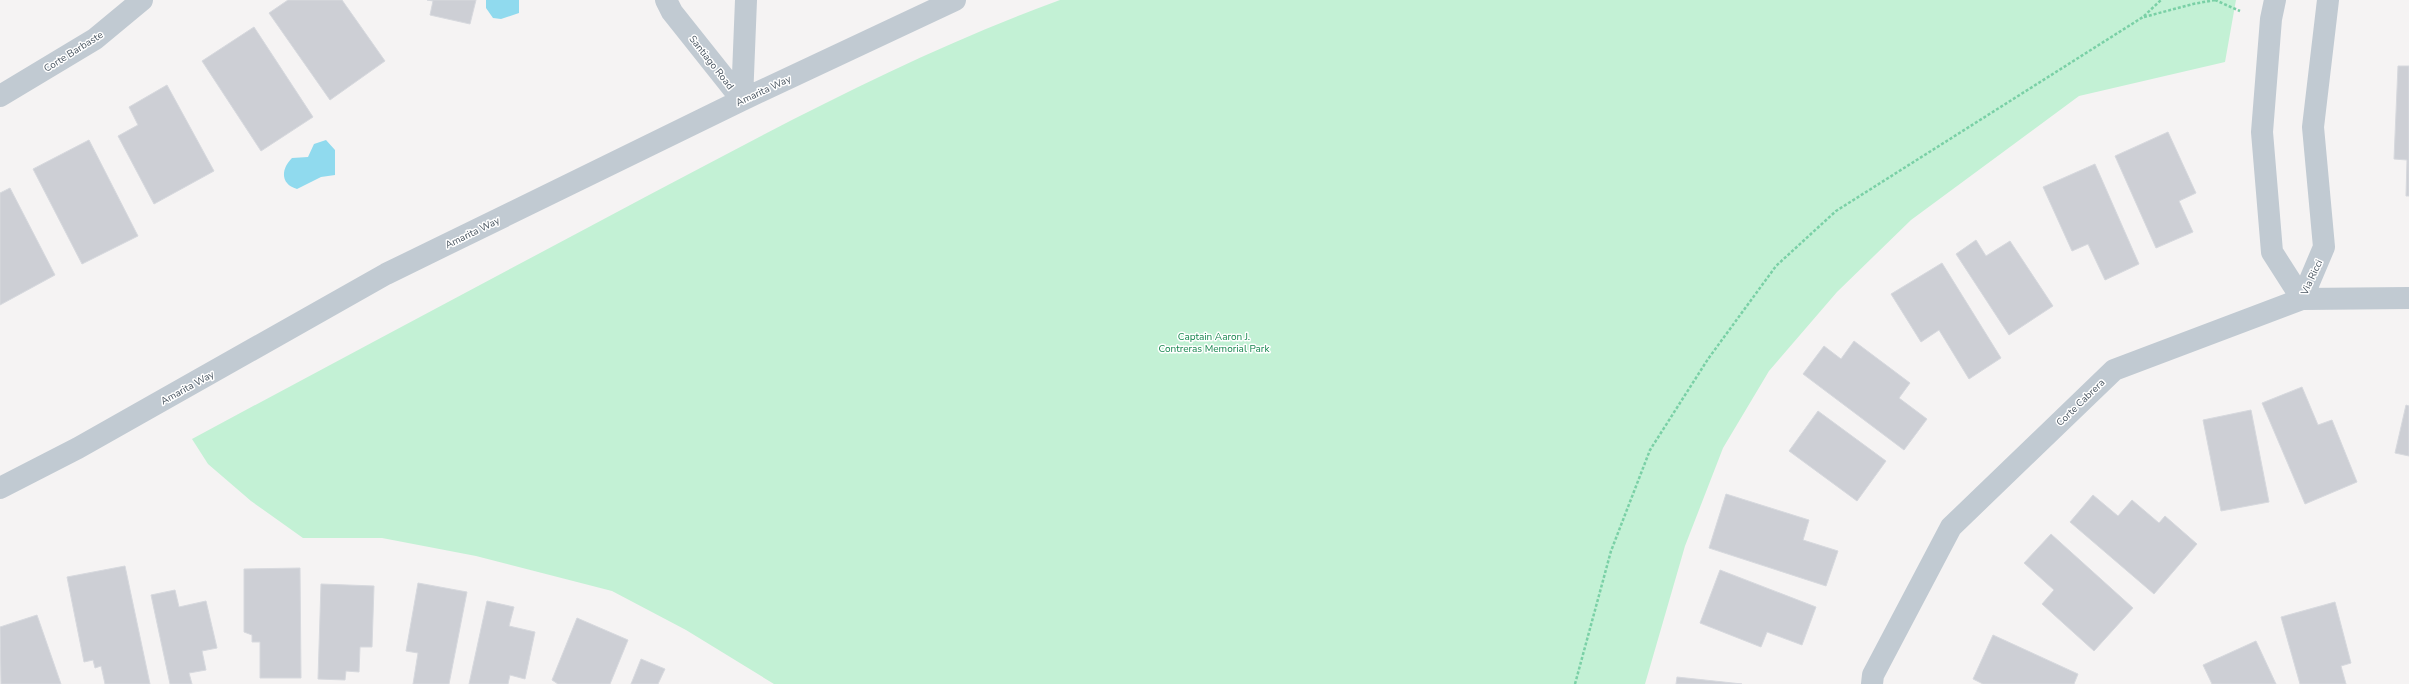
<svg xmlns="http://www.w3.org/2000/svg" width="2409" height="684" font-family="'Nunito Sans',sans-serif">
<rect width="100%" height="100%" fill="#f5f3f3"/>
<!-- green -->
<path fill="#c3f1d5" d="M1060 0H2236L2225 62 2079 96 1911 220 1837 292 1769 371 1723 448 1685 546 1645 684H774L686 630 612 591 476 556 382 538H303L251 501 208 464 192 439C344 357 497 276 649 195 783 124 917 52 1060 0Z"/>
<!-- water -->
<path fill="#90daee" d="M486 0H519V13L501 19 493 18 486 8Z
M326 140 335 150V175L321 177 297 189C280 184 281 169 292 158L308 157 314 144Z"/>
<!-- building -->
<path fill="#cdcfd5" stroke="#d7d9de" d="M288 0H342L385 61 330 100 269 13Z
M427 0H476L470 24 430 15 433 1Z
M254 27 313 117 261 151 202 61Z
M2398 66H2409V196H2406L2407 160 2394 159Z
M167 85 214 171 154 204 118 136 138 125 129 107Z
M2168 132 2196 193 2179 201 2193 232 2156 248 2115 156Z
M89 140 138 236 82 264 33 169Z
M2095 164 2139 264 2105 280 2088 244 2072 251 2043 187Z
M10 188 55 275 0 305V193Z
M1976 240 1986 256 2010 241 2053 306 2009 335 1956 254Z
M1942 263 2001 358 1969 379 1939 330 1921 342 1891 294Z
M1854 341 1910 383 1899 398 1927 419 1904 450 1803 374 1824 346 1841 359Z
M2302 387 2318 425 2332 420 2357 482 2305 504 2262 403Z
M2406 405 2409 406V456L2395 453Z
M2251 410 2269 502 2221 511 2203 420Z
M1818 411 1886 461 1857 501 1789 451Z
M1726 494 1809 520 1803 540 1838 551 1826 586 1709 548Z
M2093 495 2118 516 2132 500 2159 523 2165 516 2197 544 2154 594 2070 522Z
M2051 534 2133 608 2094 651 2042 604 2054 590 2024 563Z
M125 566 150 684H105L101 666 95 668 93 660 84 662 67 577Z
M300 568 301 678H260V642H252V635L244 632V569Z
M1720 570 1816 607 1802 645 1767 632 1761 647 1700 623Z
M418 583 467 592 449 684H413L418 653 406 651Z
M321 584 374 586 372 647H360L359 672 346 671 345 680 318 679Z
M175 590 179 607 206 601 217 648 202 651 206 670 189 673 192 684H170L151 595Z
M487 601 514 607 509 626 535 632 525 679 510 675 508 684H469Z
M2335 602 2351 663 2341 666 2346 684H2300L2281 617Z
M37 615 61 684H1L0 627Z
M577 618 628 640 610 684H558L552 680Z
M1993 635 2078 674 2074 684H1983L1973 679Z
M2256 641 2276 684H2212L2203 665Z
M641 659 665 669 658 684H631Z
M1677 677 1742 684H1676Z"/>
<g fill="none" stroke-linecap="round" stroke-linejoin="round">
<!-- path -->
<path stroke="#7ad0a6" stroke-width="2.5" stroke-dasharray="3 2" stroke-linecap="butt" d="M2215 0 2240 11
M2144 17 2193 4 2215 0
M1575 684 1611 551 1650 450 1708 359 1776 266 1836 211 2143 17 2161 0"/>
<!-- minor -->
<path stroke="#c1cad2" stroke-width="22" d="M666 0 672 12 742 100
M2275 0 2271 19 2262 132 2272 252 2302 299
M0 96 95 39 142 0
M742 100 746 0
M2302 299 2324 247 2313 127 2328 0
M0 488 78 448 386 274 742 100 955 0
M1872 684 1873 675 1951 527 2114 370 2302 299 2409 298"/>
</g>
<g text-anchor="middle" stroke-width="3" stroke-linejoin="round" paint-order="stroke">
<!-- street labels -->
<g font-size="10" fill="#4a5661" stroke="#fff">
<text transform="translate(73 51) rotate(-32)" y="4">Corte Barbaste</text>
<text transform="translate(712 62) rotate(52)" y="4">Santiago Road</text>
<text transform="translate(763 90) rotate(-25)" y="4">Amarita Way</text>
<text transform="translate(472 232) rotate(-26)" y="4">Amarita Way</text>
<text transform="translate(2311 277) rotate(-65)" y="4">Via Ricci</text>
<text transform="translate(187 387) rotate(-29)" y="4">Amarita Way</text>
<text transform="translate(2080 402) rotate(-44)" y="4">Corte Cabrera</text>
</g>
<!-- park labels -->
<g font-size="10" fill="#17864f" stroke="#fff">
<text x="1214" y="340">Captain Aaron J.<tspan x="1214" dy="12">Contreras Memorial Park</tspan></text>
</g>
</g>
</svg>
